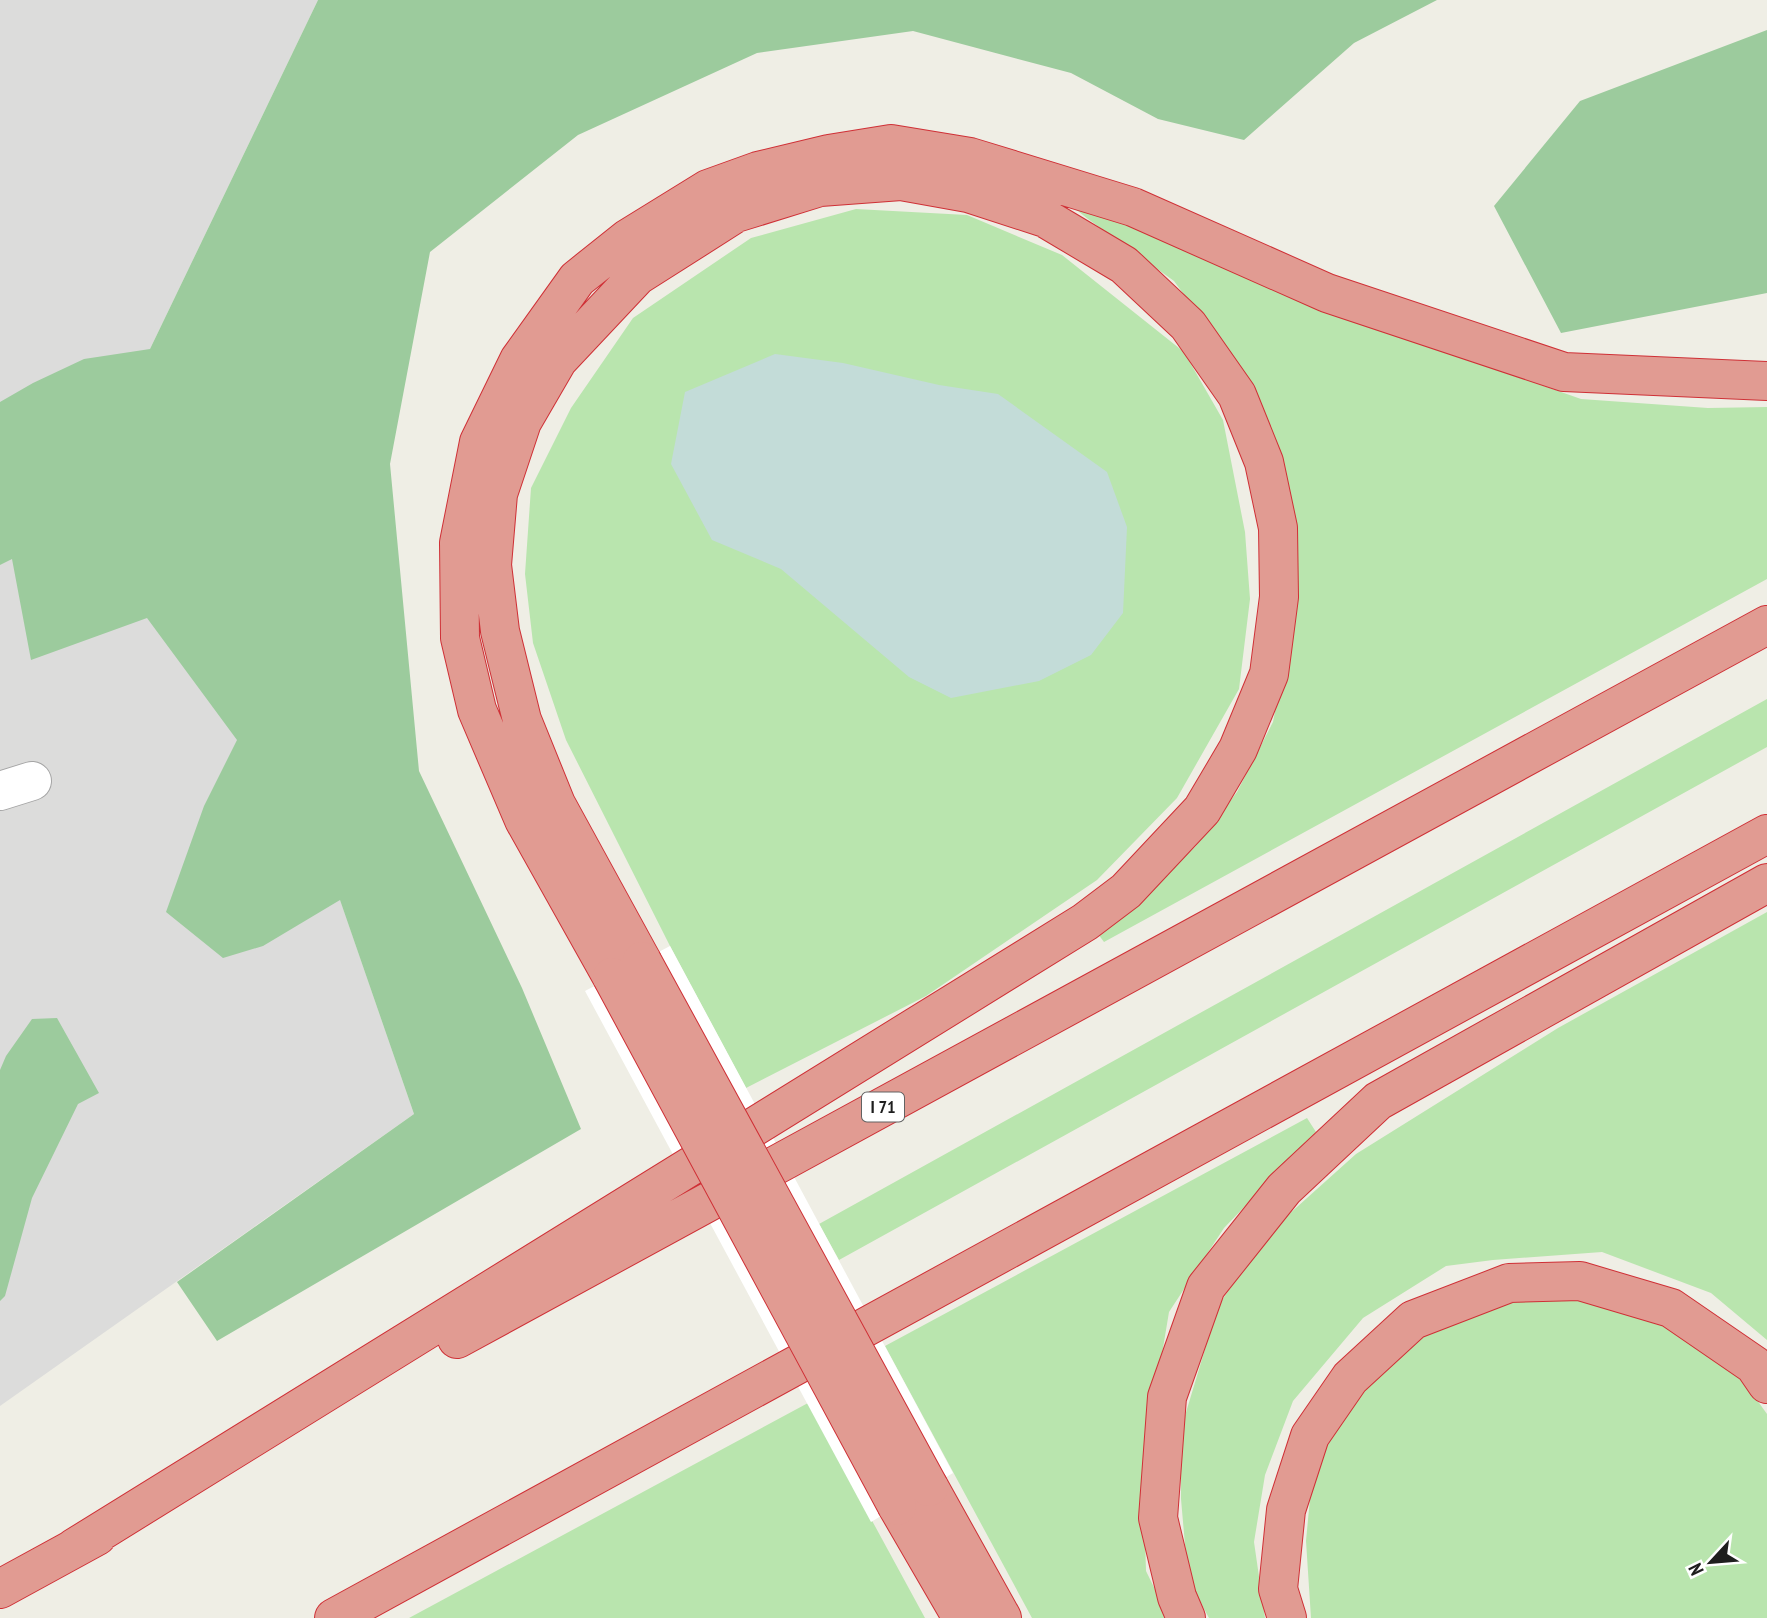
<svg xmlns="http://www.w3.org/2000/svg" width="1767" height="1618" font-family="'PT Sans Narrow',sans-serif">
<rect width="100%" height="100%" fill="#efeee5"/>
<!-- residential -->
<path fill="#dcdcdb" d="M0 0H318L150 349 414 1114 0 1406Z"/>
<!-- grass -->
<path fill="#b9e5ae" d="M1045 185 1318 307 1581 399 1708 408 1767 407V579L1104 942 1098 934 1195 847 1237 792 1273 722 1298 591 1244 376 1174 281 1088 219Z
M856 209 967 215 1062 255 1184 352 1223 420 1245 532 1250 599 1239 689 1177 798 1097 880 926 996 746 1088 670 946 566 740 533 643 525 574 531 488 571 408 633 318 751 238Z
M1767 699V747L839 1260 819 1224Z
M1767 912V1340L1711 1293 1602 1252 1493 1260 1446 1266 1363 1318 1293 1401 1265 1475 1254 1542 1265 1618H1209L1188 1579 1181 1499V1429L1218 1306 1267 1234 1356 1154 1558 1028Z
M1307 1118 1316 1132 1224 1228 1169 1312 1143 1468 1146 1571 1169 1618H1032L885 1346Z
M1539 1293 1661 1314 1742 1379 1767 1414V1618H1311L1306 1541 1314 1456 1341 1414 1414 1337 1487 1304Z
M808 1403 925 1618H409Z"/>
<!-- forest -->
<path fill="#9ccb9d" d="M318 0H1437L1354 43 1244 140 1158 119 1071 73 913 31 757 53 578 135 430 252 390 464 419 771 522 988 581 1129 217 1341 177 1282 414 1114 340 900 263 946 223 958 166 912 204 806 237 740 147 618 31 660 12 559 0 565V402L33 383 84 359 150 349Z
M1767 30V293L1561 333 1494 206 1580 101Z
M57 1018 99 1093 78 1104 32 1198 5 1296 0 1301V1070L6 1056 32 1019Z"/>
<!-- wetland -->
<path fill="#c3dcd8" d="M775 354 843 363 939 385 998 394 1107 472 1127 527 1123 613 1091 655 1039 681 951 698 909 677 781 569 712 540 671 464 685 392Z"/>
<!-- pier -->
<path fill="#fff" d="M670 946 953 1473 871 1522 585 991Z"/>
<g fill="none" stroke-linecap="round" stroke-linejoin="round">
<!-- minor casing -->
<g stroke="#a5a5a5" stroke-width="40">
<path id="minor" d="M0 791 32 781"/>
</g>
<!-- highway casing -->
<g stroke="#cf3036" stroke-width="40">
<path id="highway" d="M612 977 524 820 477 710 460 638 459 543 479 442 519 360 577 279 627 239 708 189 758 171 829 154 891 144 970 157 1133 207 1327 293 1564 372 1767 381
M457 1339 1767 625
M929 1487 1002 1618
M897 1506 962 1618
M74 1548 1085 922 1126 891 1202 810 1238 749 1269 674 1279 597 1278 528 1264 462 1237 395 1188 325 1124 265 1045 218 968 193 901 181 820 187 736 213 637 276 558 360 522 422 498 494 492 565 500 631 522 720 556 804 642 961
M0 1589 97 1536
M334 1618 1767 834
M1186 1618 1177 1597 1158 1518 1167 1397 1206 1287 1284 1189 1378 1101 1767 883
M1287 1618 1278 1589 1286 1510 1310 1436 1350 1378 1413 1320 1509 1283 1580 1281 1671 1308 1754 1365 1767 1384"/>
</g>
<!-- minor -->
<use href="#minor" stroke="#fff" stroke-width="38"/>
<!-- highway -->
<use href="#highway" stroke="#e19b92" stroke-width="38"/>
<!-- highway-bridge casing -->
<g stroke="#cf3036" stroke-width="40" stroke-linecap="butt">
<path id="highway-bridge" d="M642 961 929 1487
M612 977 897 1506"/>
</g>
<!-- highway-bridge -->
<use href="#highway-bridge" stroke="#e19b92" stroke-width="38"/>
</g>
<g text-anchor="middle" stroke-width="5" stroke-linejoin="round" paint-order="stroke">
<!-- shield labels -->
<rect fill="#fff" stroke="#626262" stroke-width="2" x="862" y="1092.5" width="42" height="29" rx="5"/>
<g font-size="18" font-weight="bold" fill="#1e1e1e">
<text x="883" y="1113">I 71</text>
</g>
</g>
<!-- north arrow -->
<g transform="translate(1711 1562) rotate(244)" stroke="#ffffff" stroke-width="5" paint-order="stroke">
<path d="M0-5L12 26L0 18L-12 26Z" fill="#1e1e1e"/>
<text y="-10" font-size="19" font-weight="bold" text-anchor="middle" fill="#1e1e1e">N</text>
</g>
</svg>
